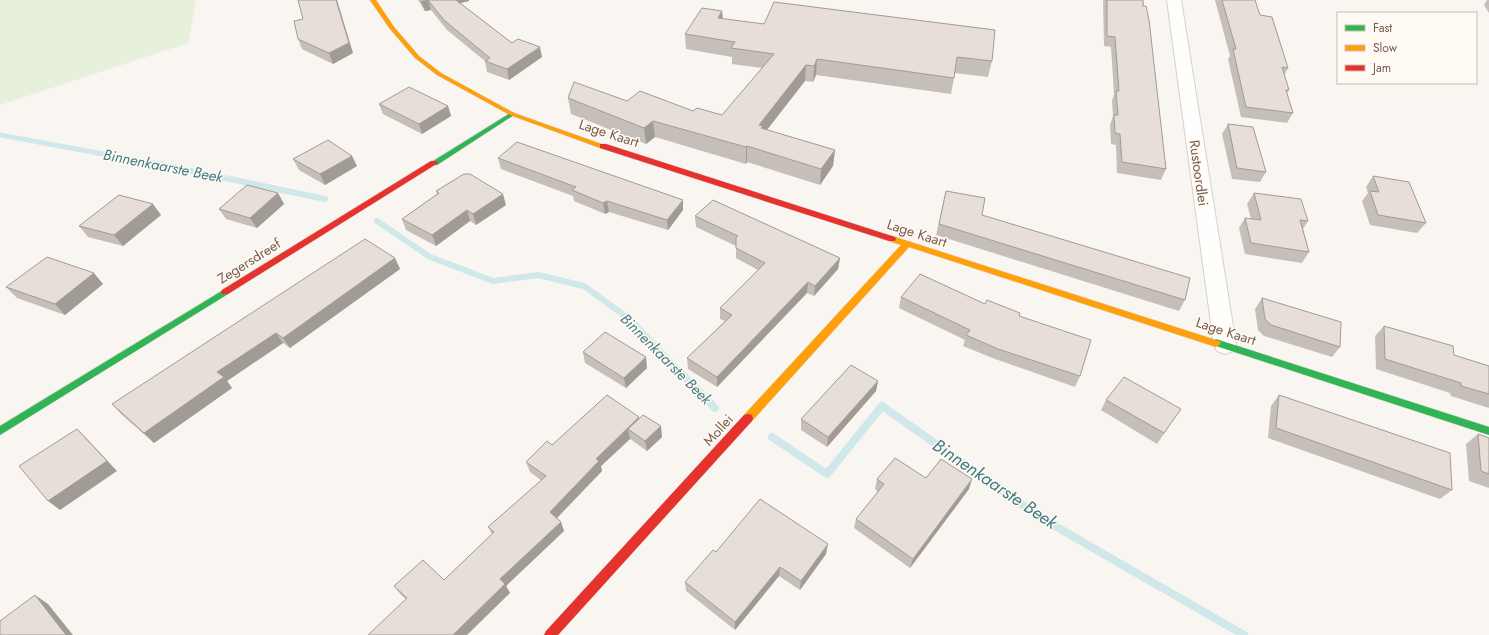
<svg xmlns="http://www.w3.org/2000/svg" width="1489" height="635" font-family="Jost,sans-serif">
<rect width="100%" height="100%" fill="#f9f5f0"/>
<!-- green -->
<path fill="#e7f0db" d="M0 0H193L196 1 188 43 0 105Z"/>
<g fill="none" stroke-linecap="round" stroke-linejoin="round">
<!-- stream-far2 -->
<path stroke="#d0e8ea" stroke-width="5" d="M0 135 158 164"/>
<!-- stream-far1 -->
<path stroke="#d0e8ea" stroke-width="6" d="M153 163 325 199
M377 221 430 257 493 281 538 275 584 286 632 321 680 372"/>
<!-- stream -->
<path stroke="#d0e8ea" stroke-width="8" d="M679 371 715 408
M772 437 827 474 882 406 1041 518 1244 635"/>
<!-- street casing -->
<g stroke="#d7d1cb" stroke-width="2">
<path id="street" d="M1167 0H1181L1236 345 1233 351 1225 354 1217 351 1214 345Z"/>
</g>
<!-- fast casing -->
<g stroke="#d9d2cb" stroke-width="1">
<path id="fast" d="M512 112 514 113V115L437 165H431L430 163Z
M225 289 228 290 229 292 228 294 0 435V426Z
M1216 339 1489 427V435L1213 345 1211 343 1213 341Z"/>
</g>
<!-- slow casing -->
<g stroke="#d9d2cb" stroke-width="1">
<path id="slow" d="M370 0H376L394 27 419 56 441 73 514 113 607 146 603 148H600L510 115 437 75 415 58 390 29Z
M892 236 1219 341 1221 343 1219 345 1216 347 909 247 752 421 748 422 744 421 743 418 744 415 901 245 889 241 888 239Z"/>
</g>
<!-- jam casing -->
<g stroke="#d9d2cb" stroke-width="1">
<path id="jam" d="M600 144H606L895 237 896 239 895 241H889L600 148Z
M431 161H437L438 163 228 294H222L221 292 222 290Z
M748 414 752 415 753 418 752 421 558 635H544L546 631 744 415Z"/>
</g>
<!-- street -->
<use href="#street" fill="#fefefd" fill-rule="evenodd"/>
<!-- fast -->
<use href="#fast" fill="#30b455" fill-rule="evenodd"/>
<!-- slow -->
<use href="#slow" fill="#ff9f0a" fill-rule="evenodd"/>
<!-- jam -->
<use href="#jam" fill="#e5322d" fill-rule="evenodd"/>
</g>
<!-- wall -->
<path fill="#c6bfb9" d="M418 0H469V1L460 3 512 43 542 57 509 80 487 72 485 61 447 30 431 10 425 11Z
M1103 0H1143L1166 169 1161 180 1117 173 1116 145 1111 144 1110 125 1113 116 1112 101 1114 94 1111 47 1104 46Z
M1215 0H1255L1260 15 1288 68 1284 76 1289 90 1287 93 1293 113 1287 123 1241 117 1228 59 1230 56Z
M1487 0H1489V13L1484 5Z
M722 11 723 19 992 61 988 77 955 73 951 94 816 75 813 82 805 81 767 130 835 150 833 166 820 185 747 162 746 164 655 137 646 144 571 114 568 98 627 101 693 111 722 115 762 68 732 64V57L686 49 685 34Z
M298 39 353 53 333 64 302 49Z
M379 104 448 106 451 116 422 134 383 114Z
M1228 124 1266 172 1260 182 1232 179 1222 134Z
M352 156 357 166 325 185 299 170 293 159Z
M498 158 683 210 668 230 609 212 605 214 574 201 573 196 501 169Z
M1373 176 1426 223 1417 233 1370 225 1362 201 1368 193 1366 187Z
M436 191 506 205 476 225 470 221 436 246 406 230 402 219 437 194Z
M946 191 982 215 1185 300 1179 311 936 235Z
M278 193 284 204 257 228 226 219 219 209Z
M1254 193 1308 221 1303 229 1309 252 1302 263 1245 254 1239 228 1245 218 1251 219 1247 204Z
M161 215 123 246 88 237 79 226Z
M695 216 840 258 838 269 814 296 807 293 717 387 688 369 687 358 725 321 720 319V308L758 270 736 258V246L696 227Z
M395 258 400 269 290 348 283 343 227 381 232 388 154 443 121 414 112 404Z
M103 284 65 315 17 298 6 287Z
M901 297 985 304 1020 313 1019 316 1080 376 1075 387 995 359 963 346 965 340 899 308Z
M1262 298 1340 347 1332 357 1264 336 1258 330 1255 309Z
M1384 326 1454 355 1489 366V408L1451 396 1450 393 1376 369 1375 336Z
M583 352 647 368 626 388 585 363Z
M878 381 876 391 827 447 801 430V419Z
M1279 395 1452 490 1440 499 1268 438 1271 406Z
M1106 400 1181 409 1157 444 1101 410Z
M640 418 662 437 647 451 630 439 601 466 602 471 557 518 561 522 564 531 506 586 510 593 406 599 401 595 394 586 444 580 492 534 488 527 542 481 530 472 526 462 552 445Z
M1478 434 1489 438V488L1469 481 1466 444Z
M926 478 969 489 910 568 854 528 856 519 878 492 875 489 877 479Z
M826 554 800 590 779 576 735 630 686 591 685 582Z"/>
<!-- shaded-wall -->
<path fill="#a19b96" d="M336 0H337L353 53 333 64 329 53Z
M428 0 431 10 425 11 421 1Z
M450 0H469V1L452 5Z
M722 11 723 26 718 18Z
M540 47 542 57 509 80 507 69Z
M817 59 816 75 813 82 814 66Z
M806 65 805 81 762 136 759 125Z
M448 106 451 116 422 134 419 124Z
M653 121 655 137 646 144 644 128Z
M747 146V162L746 164V147Z
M835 150 833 166 820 185 821 169Z
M352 156 357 166 325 185 320 174Z
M278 193 284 204 257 228 250 218Z
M503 194 506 205 476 225 473 214Z
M683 200V210L668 230 667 220Z
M607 201 609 212 605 214 603 203Z
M153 204 161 215 123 246 114 235Z
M467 210 470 221 436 246 432 235Z
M395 258 400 269 290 348 283 338Z
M840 258 838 269 814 296 815 286Z
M94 273 103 284 65 315 55 304Z
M808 282 807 293 717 387V377Z
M276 333 283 343 227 381 232 388 154 443 144 433 217 372Z
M646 357 647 368 626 388 624 378Z
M878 381 876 391 827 447 828 437Z
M639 417 641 428 628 429 630 439 601 466 602 471 553 522 550 512 596 459Z
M661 426 662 437 647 451 645 441Z
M77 429 87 439 117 471 60 510 48 501Z
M972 479 969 489 910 568 913 559Z
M561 522 564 531 506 586 510 593 467 635H453L500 579Z
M828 544 826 554 800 590 801 581Z
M780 567 779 576 735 630V622Z
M35 595 48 604 73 635H66Z"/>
<!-- building -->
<path fill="#e6ded7" stroke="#a19b96" d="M298 0H336L349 43 329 53 298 39 294 21 303 19Z
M428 0H456L512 43 518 39 540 47 507 69 485 61 490 58 444 20Z
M1107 0H1143V6H1146L1149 20 1166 169 1122 162 1120 134 1115 133 1114 115H1118L1116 91H1119L1115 37 1107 36Z
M1222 0H1255L1260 15 1272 17 1288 68 1282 67 1289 90H1286L1293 113 1246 107 1233 49H1236Z
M774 2 995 30 992 61 957 57 954 78 817 59 814 66 806 65 759 125 763 126 761 128 835 150 821 169 747 146 746 147 653 121 644 128 568 98 574 82 627 101 640 91 693 111 697 108 722 115 774 54 731 48 735 42 685 34 702 8 722 11 718 18 764 24Z
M409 87 448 106 419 124 379 104Z
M1228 124 1253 127 1266 172 1237 168Z
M328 140 352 156 320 174 293 159Z
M517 142 683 200 667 220 607 201 603 203 572 190 576 187 498 158Z
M464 174H470L503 194 473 214 467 210 432 235 402 219 439 193 436 191Z
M1373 176 1409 182 1426 223 1378 215 1370 191 1379 192Z
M247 185 278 193 250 218 219 209Z
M946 191 985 198 982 215 1190 278 1185 300 939 224Z
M1254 193 1301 199 1308 221 1300 220 1309 252 1251 243 1245 218 1261 220Z
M119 195 153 204 114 235 79 226Z
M713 200 840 258 815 286 808 282 717 377 687 358 732 315 720 308 765 263 736 248V238L738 236 695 216Z
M365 239 395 258 283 338 276 333 217 372 224 377 144 433 112 404Z
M47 257 94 273 55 304 6 287Z
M920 274 985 304 987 300 1020 313 1019 316 1091 340 1080 376 998 349 966 335 970 330 901 297Z
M1262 298 1341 322 1340 347 1271 325 1265 319Z
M1384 326 1453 346 1454 355 1489 366V394L1461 386V383L1385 359Z
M605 332 646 357 624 378 583 352Z
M851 365 878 381 828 437 801 419Z
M1124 377 1181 409 1164 433 1106 400Z
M607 395 639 417 596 459 599 461 550 512 561 522 500 579 505 584 453 635H368L407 598 394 586 423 560 444 580 494 532 488 527 546 476 526 462 547 441 552 445Z
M1279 395 1450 453 1452 490 1276 428Z
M643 415 661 426 645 441 628 429Z
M77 429 107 461 48 501 19 466Z
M1478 434 1489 438V474L1481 471Z
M895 458 926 478 941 459 972 479 913 559 856 519 884 484 877 479Z
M760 499 828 544 801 581 780 567 735 622 685 582 713 550 716 552Z
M35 595 66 635H0V621Z"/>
<g text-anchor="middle" stroke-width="3" stroke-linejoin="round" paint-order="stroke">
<!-- street labels -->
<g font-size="14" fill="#7a5c4d" stroke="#fffaf3">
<text transform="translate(609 133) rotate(18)" y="5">Lage Kaart</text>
<text transform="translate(1199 173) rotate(82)" y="5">Rustoordlei</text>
<text transform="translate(917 233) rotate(18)" y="5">Lage Kaart</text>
<text transform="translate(249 261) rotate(-32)" y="5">Zegersdreef</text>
<text transform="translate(1226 331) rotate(18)" y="5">Lage Kaart</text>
<text transform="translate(718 430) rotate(-48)" y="5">Mollei</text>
</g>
<!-- water labels -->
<g font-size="15" font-style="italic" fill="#437c86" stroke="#fffaf3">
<text transform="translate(163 166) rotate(11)" y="5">Binnenkaarste Beek</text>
<text transform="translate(666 359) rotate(45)" y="5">Binnenkaarste Beek</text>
</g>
<!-- near-water labels -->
<g font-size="18" font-style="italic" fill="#437c86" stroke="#fffaf3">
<text transform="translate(995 484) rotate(34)" y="6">Binnenkaarste Beek</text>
</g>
</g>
<!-- legend -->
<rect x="1337" y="12" width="140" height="72" fill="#fffaf3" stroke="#cabbb1"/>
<rect x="1345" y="25" width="20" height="6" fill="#30b455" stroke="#cabbb1"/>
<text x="1373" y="32" font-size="12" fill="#7a5c4d">Fast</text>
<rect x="1345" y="45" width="20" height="6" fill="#ff9f0a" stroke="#cabbb1"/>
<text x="1373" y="52" font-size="12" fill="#7a5c4d">Slow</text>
<rect x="1345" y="65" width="20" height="6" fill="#e5322d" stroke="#cabbb1"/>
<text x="1373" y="72" font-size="12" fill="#7a5c4d">Jam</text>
</svg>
